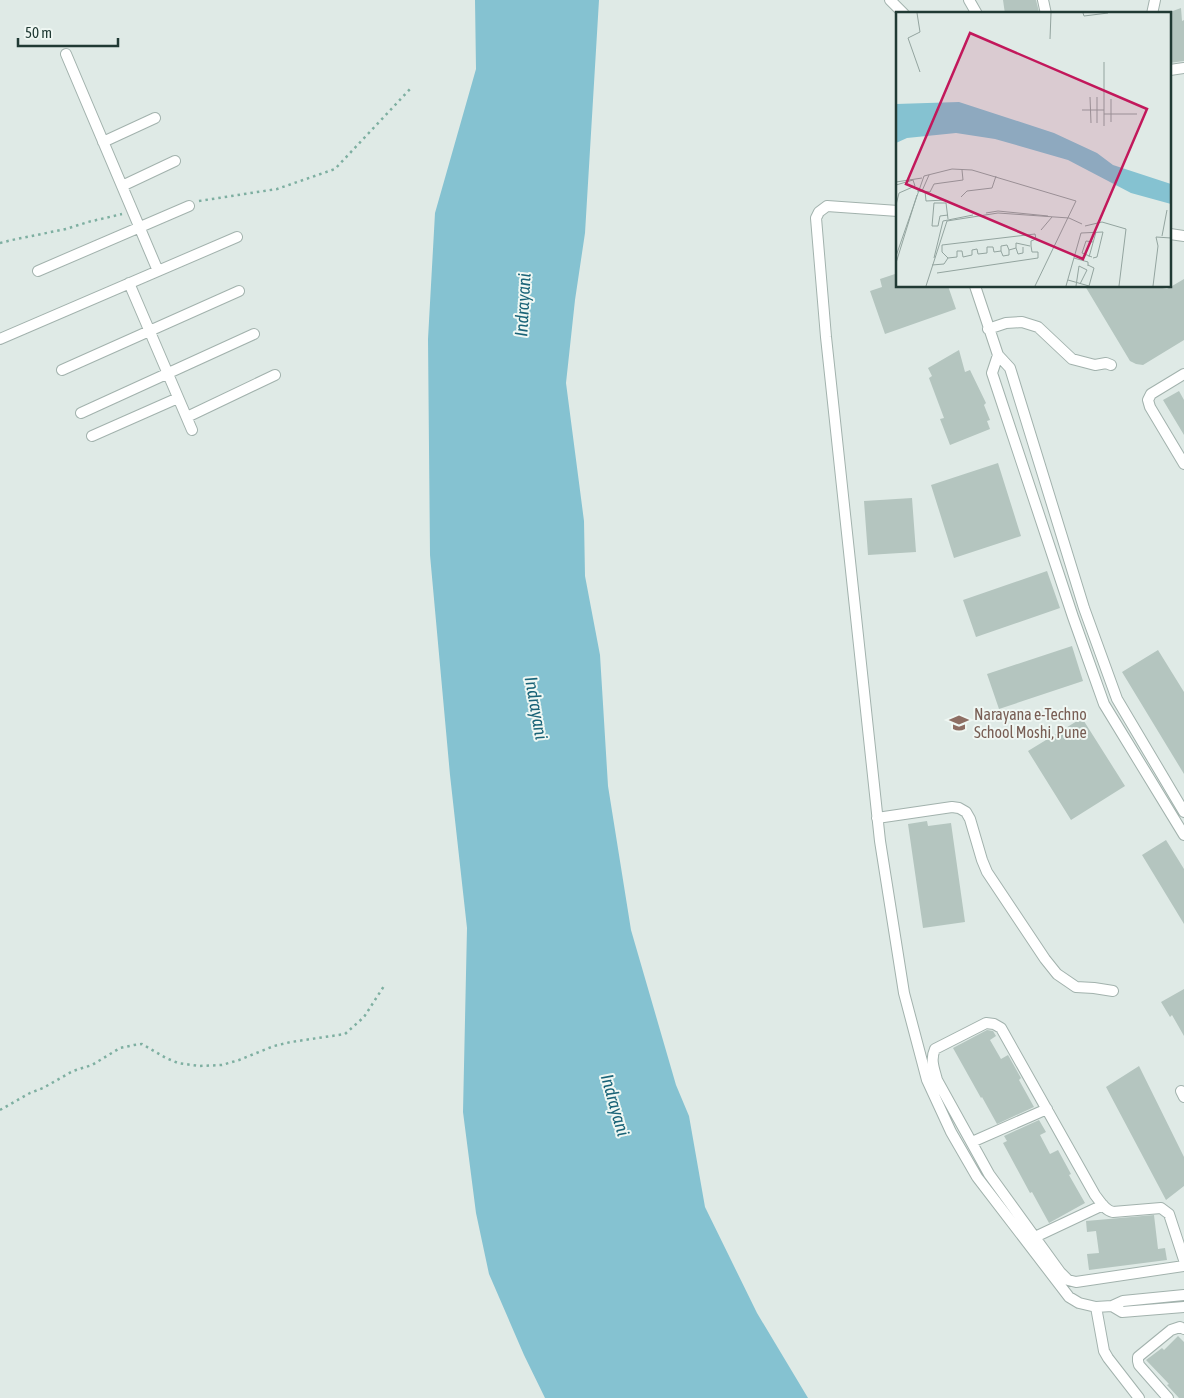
<svg xmlns="http://www.w3.org/2000/svg" width="1184" height="1398" font-family="'Asap Condensed',sans-serif">
<rect width="100%" height="100%" fill="#dfeae6"/>
<!-- water -->
<path fill="#85c2d1" d="M475 0H599L585 233 575 300 566 383 584 521 585 576 600 655 608 786 631 930 676 1085 689 1116 705 1207 757 1313 808 1398H545L524 1355 489 1274 476 1213 463 1112 467 928 450 775 430 555 428 339 435 213 476 69Z"/>
<!-- building -->
<path fill="#b4c5bf" d="M1003 0H1036L1039 12 1005 14Z
M1181 8 1182 21 1184 20V61L1170 63V12Z
M898 273V286H948L956 309 885 334 870 291 882 287 880 279Z
M1184 279V340L1143 365 1136 364 1130 361 1085 286H1153L1167 289Z
M959 350 965 372 970 370 986 403 984 405 990 420 987 421 990 429 950 445 940 419 944 418 929 378 932 376 928 368Z
M1179 391 1184 400V435L1163 400Z
M998 463 1021 536 954 558 931 485Z
M912 498 916 552 868 555 864 501Z
M1047 571 1060 608 976 637 963 600Z
M1072 646 1083 681 999 709 987 674Z
M1158 650 1184 692V774L1122 672Z
M1082 718 1125 786 1071 820 1028 751Z
M927 821 928 826 951 823 965 922 923 928 908 824Z
M1166 840 1184 869V924L1142 855Z
M1184 989V1036L1172 1015 1170 1017 1161 1002Z
M987 1030 993 1031 996 1036 990 1040 1001 1059 1008 1055 1021 1078 1019 1080 1034 1107 997 1124 982 1097 981 1098 953 1048Z
M1139 1066 1184 1157V1186L1166 1200 1106 1087Z
M1039 1120 1046 1132 1040 1135 1050 1154 1058 1150 1071 1174 1069 1175 1085 1203 1049 1223 1032 1192 1030 1193 1003 1143 1007 1141 1004 1136Z
M1154 1215 1158 1249 1165 1248 1167 1260 1089 1270 1087 1254 1099 1253 1096 1231 1087 1232 1086 1221Z
M1178 1336 1184 1342V1398H1179L1167 1385 1169 1384 1146 1360 1162 1348 1164 1350Z"/>
<g fill="none" stroke-linecap="round" stroke-linejoin="round">
<!-- minor casing -->
<g stroke="#a2b2ad" stroke-width="12">
<path id="minor" d="M890 0 904 14
M969 0 977 14
M1043 0 1046 14
M1152 14 1155 0
M66 54 158 271
M1170 70 1184 68
M103 142 155 118
M122 186 175 161
M898 211 827 206 819 212 816 218 826 337 880 841 904 993 927 1080 951 1132 977 1177 1069 1297 1079 1303 1096 1307 1112 1306 1123 1301 1184 1295
M1170 234 1184 236
M38 271 189 206
M129 283 192 430
M975 286 998 355 1010 368 1084 608 1117 699 1184 812
M988 329 1006 323 1022 322 1038 327 1072 359 1095 365 1106 363 1111 365
M0 339 237 237
M998 355 992 373 1073 617 1104 704 1184 835
M62 370 239 291
M1184 374 1151 394 1148 400 1150 407 1184 464
M81 413 254 334
M187 417 275 375
M92 436 178 398
M877 818 952 807 959 808 966 812 970 819 982 860 987 872 1045 959 1057 974 1076 987 1094 988 1113 991
M1181 1091 1184 1097
M972 1142 1047 1109
M1035 1237 1103 1205
M1184 1260 1169 1214 1161 1208 1113 1212C1104 1210 1100 1201 1095 1195L1001 1028 994 1024 986 1023 935 1049C930 1060 934 1068 937 1080L989 1174 1060 1272 1068 1280 1076 1282 1184 1266
M1112 1306 1122 1312 1184 1307
M1096 1307 1104 1351 1108 1358 1139 1398
M1168 1398 1139 1365 1138 1361V1357L1171 1330 1180 1327 1184 1329"/>
</g>
<!-- path -->
<path stroke="#7eafa1" stroke-width="2.5" stroke-dasharray="2.5 4" stroke-linecap="butt" d="M199 201 277 189 335 169 411 88
M0 243 12 240 66 229 88 222 122 214
M0 1110 30 1093 43 1088 73 1071 92 1065 120 1048 134 1045 142 1044 166 1058 178 1063 199 1066 222 1065 239 1060 274 1046 291 1042 345 1034 364 1017 384 986"/>
<!-- minor -->
<use href="#minor" stroke="#fff" stroke-width="10"/>
</g>
<!-- icons -->
<defs>
<g id="school-bare" transform="scale(1.5)"><path d="M0-5L7-2L0 1L-7-2ZM-4 1L0 2.5L4 1V4Q0 6-4 4Z" fill="#8d6e63" stroke="#eff7f3" stroke-width="2.5" paint-order="stroke"/></g>
</defs>
<g fill-rule="evenodd">
<use href="#school-bare" x="959" y="723"/>
</g>
<g text-anchor="middle" stroke-width="4" stroke-linejoin="round" paint-order="stroke">
<!-- education labels -->
<g font-size="16" fill="#785e54" stroke="#eff7f3" text-anchor="start">
<text x="974" y="720">Narayana e-Techno<tspan x="974" dy="18">School Moshi, Pune</tspan></text>
</g>
<!-- water labels -->
<g font-size="18" font-style="italic" fill="#196377" stroke="#eff7f3">
<text transform="translate(523 305) rotate(-87)" y="6">Indrayani</text>
<text transform="translate(536 708) rotate(80)" y="6">Indrayani</text>
<text transform="translate(615 1105) rotate(74)" y="6">Indrayani</text>
</g>
</g>
<!-- overview -->
<g transform="translate(896 12)">
<rect width="275" height="275" fill="#dfeae6"/>
<path d="M63 90 158 121 201 141 217 153 275 172V192L235 181 172 148 99 127 60 121 11 126 0 131V92Z" fill="#85c2d1"/>
<path fill="none" stroke="#93a49f" stroke-width="1" d="M21 1 24 20 12 26 24 60M187 1 188 4 212 1M154 27 155 1M208 50V114M194 85 195 111M201 85V111M215 87V110M186 98H208M208 102H241M0 170 26 166M0 173 17 168 19 174 3 181 0 193M21 179 34 180 38 172 67 168 66 158M26 179 33 163M29 179 30 189 49 188M65 185 71 179 96 176 100 164M90 201 102 199 152 204M52 203 44 204 42 214H36L38 191H50L52 207M189 214 206 210 230 217 223 274M145 218 156 205M266 224 271 198M120 236 122 242 127 241V235M105 239 107 244 113 243V238M0 244 28 164 56 157 76 158 180 189 139 274M193 245 200 220M196 245 186 241 190 229 197 230M38 246 47 209 77 203M178 246 192 250V254M0 251 21 183M36 253 48 252 52 246 61 245V239H66L67 245 76 243V238L81 237 82 242 91 241V235H97L98 240 105 239V234L111 233 113 238 120 236V231L134 234M192 253 198 256 193 274M41 261 142 246V240H136L135 234V229L140 227 139 222 46 233V240L52 246M172 268 193 274M30 274 51 209 102 201 173 206 186 212M170 274 185 221 207 220 201 245 197 246M180 274 183 254 191 258 184 272M257 274 262 234 260 225 275 226"/>
<path fill="#c2185b" fill-opacity="0.15" stroke="#c2185b" stroke-width="2.5" d="M74 21 251 97 187 247 10 172Z"/>
<rect width="275" height="275" fill="none" stroke="#203a34" stroke-width="2.5"/>
</g>
<!-- scale -->
<path d="M18 38v8h100v-8" fill="none" stroke="#203a34" stroke-width="2.5"/>
<text x="25" y="38" font-size="15" fill="#203a34" stroke="#eff7f3" stroke-width="4" paint-order="stroke">50 m</text>
</svg>
